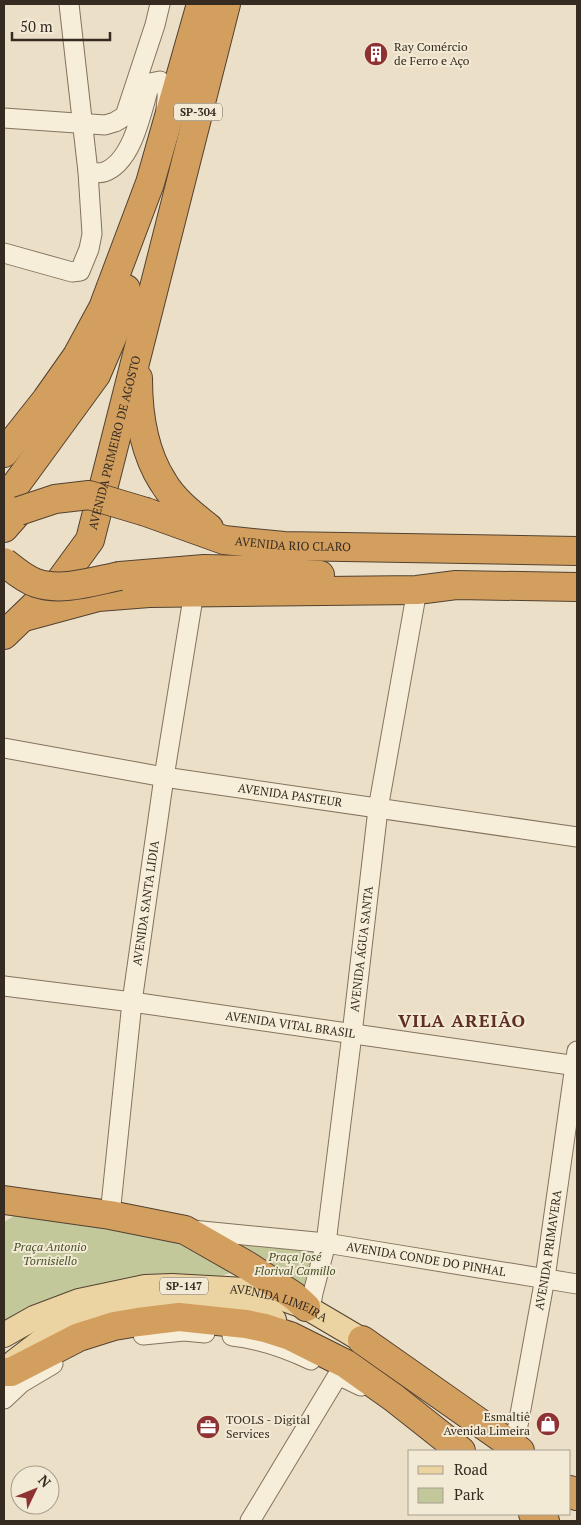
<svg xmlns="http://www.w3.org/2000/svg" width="581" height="1525" font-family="'PT Serif',serif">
<rect width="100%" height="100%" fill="#ebe0c7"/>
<!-- green -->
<path fill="#c3c89b" d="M34 1204 326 1243 313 1293 247 1266 222 1276 157 1278 4 1325V1222Z"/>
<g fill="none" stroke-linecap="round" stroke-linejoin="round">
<!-- minor casing -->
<g stroke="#85725e" stroke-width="21">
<g id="minor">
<path d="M4 118 105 125 115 122 125 116 155 25 160 4"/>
<path d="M88 172C93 172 99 174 104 172 133 162 142 110 150 83L160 81C170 90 167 96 166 109"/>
<path d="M4 253 72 272 80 271 89 249 92 234 88 172 69 4"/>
<path id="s1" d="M4 748 164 777 577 837"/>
<path id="s2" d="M4 986 132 1002 577 1066"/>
<path id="s3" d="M110 1215 132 1002 164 777 194 592"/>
<path id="s4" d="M192 1230 326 1243 577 1284"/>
<path id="s5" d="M310 1309 313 1293 326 1243 352 1034 378 809 417 590"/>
<path d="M143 1335 184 1331 205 1333"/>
<path d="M232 1336C260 1339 286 1348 311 1360"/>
<path d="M4 1399 21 1383 53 1364"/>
<path id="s6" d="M514 1447 545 1278 577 1051"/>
<path d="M250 1521 338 1375 361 1386"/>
</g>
</g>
<!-- major casing -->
<g stroke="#534131" stroke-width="26">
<g id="major">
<path id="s7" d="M4 1335 34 1318 79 1301 145 1287 172 1286 245 1290 281 1298 306 1307 362 1340"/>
<path d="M14 1362 44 1339 83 1318 128 1308 166 1302 199 1303 240 1309 274 1320"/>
</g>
</g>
<!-- highway casing -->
<g stroke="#534131" stroke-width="30">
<g id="highway">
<path d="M138 378C138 414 143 451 163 482 174 501 193 515 209 528"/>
<path d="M4 453 46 400 77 356 103 308 150 183 201 4"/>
<path d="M4 501 96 375 114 333 126 289"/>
<path id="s8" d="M146 512 224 540 284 546 577 551"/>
<path d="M4 528 19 511"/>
<path d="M120 576 204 569 248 570 320 575"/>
<path d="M24 617 98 597 149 593 417 590 456 585 577 587"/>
<path id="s9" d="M4 635 60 581 90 540 226 4"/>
<path d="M4 1200 110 1215 185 1230 248 1266 294 1296 306 1307"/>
<path d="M362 1340 520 1451"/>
<path d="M4 1372H11L79 1337 114 1326 138 1322 179 1317 246 1324 265 1328 290 1336 346 1364 394 1398 461 1451"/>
<path d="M570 1490 577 1496"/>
<path d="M533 1514 545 1521"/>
</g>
</g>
<!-- minor -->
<use href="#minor" stroke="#f6eed9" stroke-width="19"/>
<!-- major -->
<use href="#major" stroke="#ebd4a2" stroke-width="24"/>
<!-- highway -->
<use href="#highway" stroke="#d39f5f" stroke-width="28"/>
<!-- highway-bridge casing -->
<g stroke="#534131" stroke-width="30" stroke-linecap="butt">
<path id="highway-bridge" d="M19 511 55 499 89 495 146 512
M4 562C13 569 24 579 36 583 62 592 94 581 120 576"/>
</g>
<!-- highway-bridge -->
<use href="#highway-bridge" stroke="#d39f5f" stroke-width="28"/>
</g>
<!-- icons -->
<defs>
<g id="building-disc" transform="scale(1.25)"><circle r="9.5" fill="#8f3233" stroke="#f3ead6"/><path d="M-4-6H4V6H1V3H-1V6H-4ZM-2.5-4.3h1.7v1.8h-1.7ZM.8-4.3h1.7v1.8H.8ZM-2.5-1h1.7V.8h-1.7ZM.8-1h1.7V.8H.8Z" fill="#fff"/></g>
<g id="shop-disc" transform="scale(1.25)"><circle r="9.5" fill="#8f3233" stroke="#f3ead6"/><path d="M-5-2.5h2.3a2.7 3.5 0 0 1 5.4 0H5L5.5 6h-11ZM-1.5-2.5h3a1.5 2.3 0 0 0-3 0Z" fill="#fff"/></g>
<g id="office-disc" transform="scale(1.25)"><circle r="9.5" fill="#8f3233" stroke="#f3ead6"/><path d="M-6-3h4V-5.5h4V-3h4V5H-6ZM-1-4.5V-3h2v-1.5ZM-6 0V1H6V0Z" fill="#fff"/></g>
</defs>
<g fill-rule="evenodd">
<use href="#building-disc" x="376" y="54"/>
<use href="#shop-disc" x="548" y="1424"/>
<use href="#office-disc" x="208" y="1427"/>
</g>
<g text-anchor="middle" stroke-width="4" stroke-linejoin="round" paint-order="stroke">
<!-- shield labels -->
<g fill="#f3ead6" stroke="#6f6457" stroke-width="1">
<rect x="174" y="103.5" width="48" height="17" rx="4"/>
<rect x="160" y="1277.5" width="48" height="17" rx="4"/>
</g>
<g font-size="11" font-weight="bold" fill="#362b20">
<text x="198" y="116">SP-304</text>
<text x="184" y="1290">SP-147</text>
</g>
<!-- poi labels -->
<g font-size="12" fill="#362b20" stroke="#f3ead6" text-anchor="start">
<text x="394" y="51">Ray Comércio<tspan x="394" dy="14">de Ferro e Aço</tspan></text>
<text x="530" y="1421" text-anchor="end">Esmaltiê<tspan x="530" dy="14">Avenida Limeira</tspan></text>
<text x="226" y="1424">TOOLS - Digital<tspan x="226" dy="14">Services</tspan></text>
</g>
<!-- street labels -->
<g font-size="12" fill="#362b20" stroke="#f3ead6">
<text dy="4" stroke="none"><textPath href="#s9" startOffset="229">AVENIDA PRIMEIRO DE AGOSTO</textPath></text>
<text dy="4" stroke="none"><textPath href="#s8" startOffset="152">AVENIDA RIO CLARO</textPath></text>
<text dy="4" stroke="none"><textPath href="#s1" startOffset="290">AVENIDA PASTEUR</textPath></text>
<text dy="4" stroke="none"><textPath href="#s3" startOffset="314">AVENIDA SANTA LIDIA</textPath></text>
<text dy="4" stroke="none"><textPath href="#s5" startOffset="364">AVENIDA ÁGUA SANTA</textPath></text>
<text dy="4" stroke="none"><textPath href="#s2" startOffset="289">AVENIDA VITAL BRASIL</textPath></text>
<text dy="4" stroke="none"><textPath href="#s6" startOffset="200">AVENIDA PRIMAVERA</textPath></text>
<text dy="4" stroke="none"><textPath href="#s4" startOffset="236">AVENIDA CONDE DO PINHAL</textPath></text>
<text dy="4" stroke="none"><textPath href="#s7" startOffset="286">AVENIDA LIMEIRA</textPath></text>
</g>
<!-- park labels -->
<g font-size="12" font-style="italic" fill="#475128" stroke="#f3ead6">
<text x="50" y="1251">Praça Antonio<tspan x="50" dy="14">Tornisiello</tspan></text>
<text x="295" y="1261">Praça José<tspan x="295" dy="14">Florival Camillo</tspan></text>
</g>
<!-- district labels -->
<g font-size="18" font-weight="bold" letter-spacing="1" fill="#602f23" stroke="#f3ead6">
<text x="462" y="1027">VILA AREIÃO</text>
</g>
</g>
<!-- border -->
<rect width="581" height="1525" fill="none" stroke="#362b20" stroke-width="10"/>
<!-- legend -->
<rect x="408" y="1450" width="162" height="65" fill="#f3ead6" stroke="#a79e8d"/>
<rect x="418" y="1466" width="25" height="8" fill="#ebd4a2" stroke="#a79e8d"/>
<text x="454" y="1475" font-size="15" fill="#362b20">Road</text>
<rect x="418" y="1488" width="25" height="15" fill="#c3c89b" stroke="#a79e8d"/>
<text x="454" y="1500" font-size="15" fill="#362b20">Park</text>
<!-- north arrow -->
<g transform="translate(35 1490) rotate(47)"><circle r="24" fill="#f3ead6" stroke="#a79e8d"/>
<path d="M0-4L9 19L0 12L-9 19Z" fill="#8f3233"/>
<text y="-8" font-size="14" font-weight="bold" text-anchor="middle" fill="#362b20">N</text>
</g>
<!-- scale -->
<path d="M12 32v8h98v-8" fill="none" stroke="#362b20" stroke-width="2.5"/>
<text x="20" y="32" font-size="15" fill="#362b20" stroke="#f3ead6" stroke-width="4" paint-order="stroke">50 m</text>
</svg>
